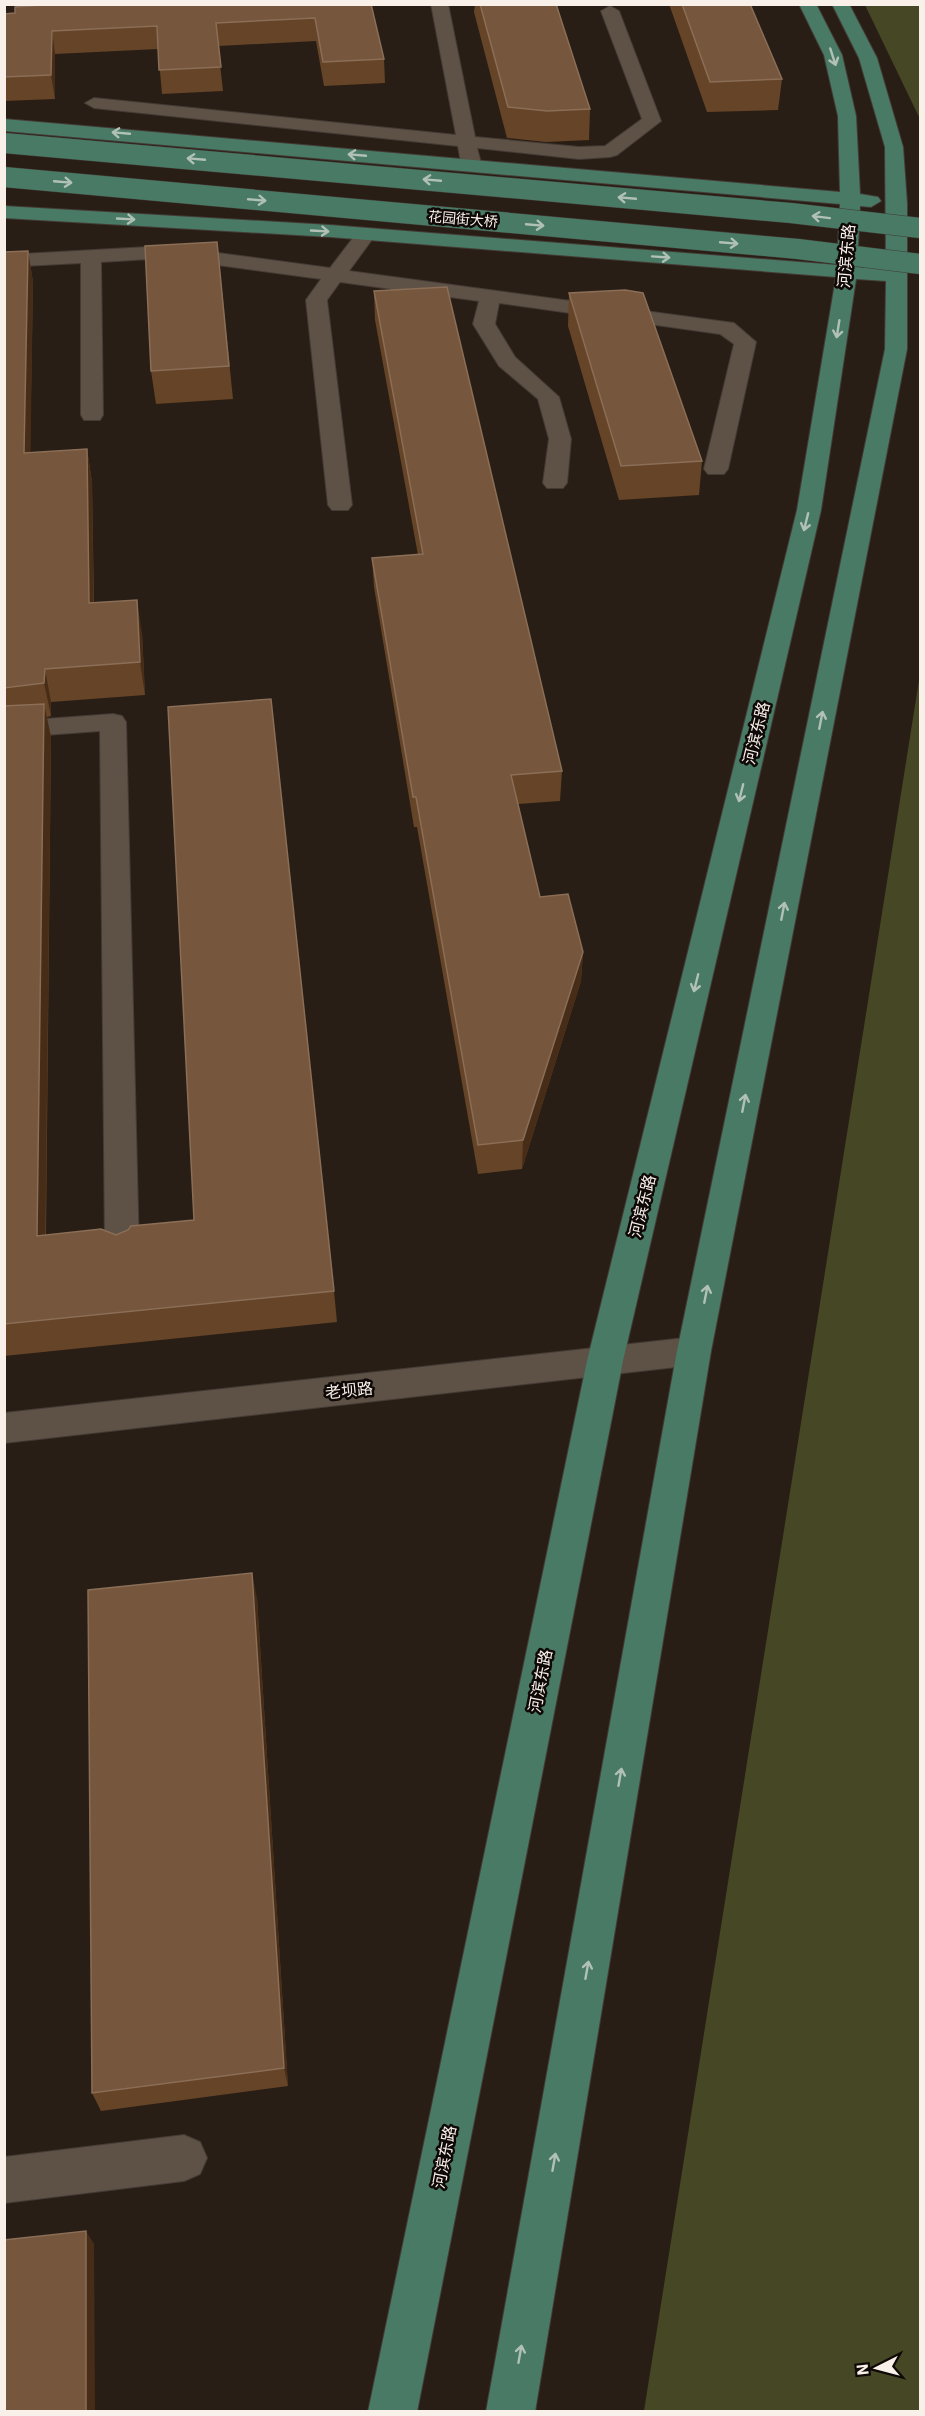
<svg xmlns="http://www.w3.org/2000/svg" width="925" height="2416" font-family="'IBM Plex Sans','Noto Sans SC',sans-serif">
<rect width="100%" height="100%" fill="#291e15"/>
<!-- green -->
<path fill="#454725" d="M865 5H920V119Z
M920 674V2411H644Z"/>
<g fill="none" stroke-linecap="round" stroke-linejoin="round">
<!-- minor casing -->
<g stroke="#443b35" stroke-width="2">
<path id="minor" d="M431 4H448L475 137 579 147 605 146 642 119 601 11 610 6 619 11 661 121 617 155 610 157 579 159 477 148 481 163 471 169 461 163 458 146 94 108 85 103 94 98 456 135Z
M366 228 373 230 376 234 349 271 734 323 756 342 728 469 724 474H708L704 469 734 344 720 334 499 303 495 324 515 357 559 397 571 439 567 483 563 488H547L543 483 549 439 538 399 499 366 473 324 479 301 340 282 327 300 352 505 348 510H332L328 505 306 300 321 279 166 258 101 262 103 415 100 420H84L81 415V263L4 267V255L166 246 330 268 359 230Z
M113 714 122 716 126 722 139 1251 134 1260 122 1264 110 1260 105 1251 100 731 4 738V722Z
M694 1337 706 1341 711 1351 706 1361 694 1365 4 1443V1413Z
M184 2135 200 2142 207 2158 200 2174 184 2181 4 2203V2157Z"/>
</g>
<!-- major casing -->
<g stroke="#443b35" stroke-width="2">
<path id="major" d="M799 4H816L842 55 856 116 860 194 878 197 881 201 871 207 860 206 857 267 886 269 885 147 859 58 832 4H849L877 58 903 147 907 203V349L711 1351 535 2412H486L677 1351 885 349 886 281 856 279 821 510 623 1361 417 2412H368L587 1361 797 510 836 277 330 237 4 218V206L330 225 837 265 840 204 4 131V119L840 192 838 116 824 55Z"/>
</g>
<!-- minor -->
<use href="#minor" fill="#5e5146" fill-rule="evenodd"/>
<!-- major -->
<use href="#major" fill="#487a66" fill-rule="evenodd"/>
<!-- major-bridge casing -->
<g stroke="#443b35" stroke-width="21" stroke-linecap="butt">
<path id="major-bridge" d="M4 143 791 213 920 228
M4 177 798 249 920 264"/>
</g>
<!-- major-bridge -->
<use href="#major-bridge" stroke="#487a66" stroke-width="20"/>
</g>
<!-- wall -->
<path fill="#664427" d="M18 4H371L384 59 385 83 324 86 316 41 218 46 223 91 162 94 158 49 55 54V99L4 101V14L15 13 18 7Z
M475 4H556L590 109 589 140 546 142 507 138 474 12Z
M669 4H750L782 79 778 110 707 112Z
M217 242 233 399 156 404 151 371Z
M28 251 33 282 30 453 87 449 92 482 94 603 142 633 145 695 51 702V716L47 717 51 737 46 1235H116L334 1291 337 1322 4 1356V252Z
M374 291 562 771 560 801 518 804 540 897 583 952 581 981 522 1169 478 1174 417 827H414L374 587 372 558 418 555 375 320Z
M569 293 702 461 699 495 619 500 568 326Z
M257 1598 288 2086 101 2111 92 2093Z"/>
<!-- shaded-wall -->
<path fill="#472d17" d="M52 31 55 54V99L51 75Z
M28 251 33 282 30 486 24 453Z
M87 449 92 482 94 636 89 603Z
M137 600 142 633 145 695 140 662Z
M45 669 51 702V716L44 683Z
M44 704 51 737 45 1267 37 1236Z
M583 952 581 981 522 1169 523 1140Z
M252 1573 257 1598 288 2086 284 2068Z
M86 2231 94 2244 95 2412H86Z"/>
<!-- building -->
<path fill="#76563c" stroke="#8a6e57" stroke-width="1.5" d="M57 4H371L384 59 323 62 315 18 216 23 221 67 159 70 157 26 52 31 51 75 4 77V14L15 13V7Z
M480 4H556L590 109 547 111 508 107Z
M682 4H750L782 79 710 82Z
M217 242 229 366 151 371 145 246Z
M28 251 24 453 87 449 89 603 137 600 140 662 45 669 44 683 4 688V252Z
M447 287 562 771 511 775 540 897 568 894 583 952 523 1140 478 1145 416 797H413L372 558 423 554 374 291Z
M625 290 643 293 702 461 621 466 569 293Z
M271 699 334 1291 4 1324V706L44 704 37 1236 101 1229 116 1235 128 1230 131 1226 194 1220 168 707Z
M252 1573 284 2068 92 2093 88 1590Z
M86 2231V2412H4V2240Z"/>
<!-- one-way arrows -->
<defs><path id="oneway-shaft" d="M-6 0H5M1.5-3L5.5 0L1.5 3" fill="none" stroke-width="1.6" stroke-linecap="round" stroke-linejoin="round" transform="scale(1.5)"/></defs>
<g stroke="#b2c1b5">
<use href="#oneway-shaft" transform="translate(833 57) rotate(72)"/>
<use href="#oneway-shaft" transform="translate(121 133) rotate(-175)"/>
<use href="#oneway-shaft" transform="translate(357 155) rotate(-175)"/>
<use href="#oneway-shaft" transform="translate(196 159) rotate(-175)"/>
<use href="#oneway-shaft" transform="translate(432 180) rotate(-175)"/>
<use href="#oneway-shaft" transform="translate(63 182) rotate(5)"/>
<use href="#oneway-shaft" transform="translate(627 198) rotate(-175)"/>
<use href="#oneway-shaft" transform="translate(257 200) rotate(5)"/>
<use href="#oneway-shaft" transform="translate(821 217) rotate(-173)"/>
<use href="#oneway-shaft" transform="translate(126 219) rotate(3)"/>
<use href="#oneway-shaft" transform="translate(535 225) rotate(5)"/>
<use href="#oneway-shaft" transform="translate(320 231) rotate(3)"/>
<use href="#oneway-shaft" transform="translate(729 243) rotate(5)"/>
<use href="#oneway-shaft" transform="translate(661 257) rotate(4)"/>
<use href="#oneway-shaft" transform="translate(838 329) rotate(99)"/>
<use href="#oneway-shaft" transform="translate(806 522) rotate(104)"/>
<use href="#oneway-shaft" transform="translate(821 720) rotate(-79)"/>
<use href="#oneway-shaft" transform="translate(741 793) rotate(104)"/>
<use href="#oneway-shaft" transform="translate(783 911) rotate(-79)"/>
<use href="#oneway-shaft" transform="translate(696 983) rotate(104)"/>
<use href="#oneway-shaft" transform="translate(744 1103) rotate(-79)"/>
<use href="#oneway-shaft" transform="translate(706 1294) rotate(-79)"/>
<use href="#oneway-shaft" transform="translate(620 1777) rotate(-80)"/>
<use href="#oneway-shaft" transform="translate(587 1970) rotate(-80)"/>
<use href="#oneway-shaft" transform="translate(554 2162) rotate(-80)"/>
<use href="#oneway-shaft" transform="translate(520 2354) rotate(-80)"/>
</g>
<g text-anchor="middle" stroke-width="5" stroke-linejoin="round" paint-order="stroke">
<!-- far-street labels -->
<g font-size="14" fill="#f9f0ea" stroke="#0e0906">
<text transform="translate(463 219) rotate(5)" y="5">花园街大桥</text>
</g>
<!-- street labels -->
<g font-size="16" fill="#f9f0ea" stroke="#0e0906">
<text transform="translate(846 256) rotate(-85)" y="6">河滨东路</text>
<text transform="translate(756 733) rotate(-76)" y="6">河滨东路</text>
<text transform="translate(642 1206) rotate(-76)" y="6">河滨东路</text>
<text transform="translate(349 1390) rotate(-6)" y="6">老坝路</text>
<text transform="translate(540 1681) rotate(-79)" y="6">河滨东路</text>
<text transform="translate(444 2157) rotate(-79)" y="6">河滨东路</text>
</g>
</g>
<!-- border -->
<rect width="925" height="2416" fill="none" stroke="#f9f0ea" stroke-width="12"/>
<!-- north arrow -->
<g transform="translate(877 2368) rotate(264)" stroke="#0e0906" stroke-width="4.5" paint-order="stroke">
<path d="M0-4.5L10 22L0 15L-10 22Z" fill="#f9f0ea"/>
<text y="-9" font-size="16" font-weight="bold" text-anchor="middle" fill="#f9f0ea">N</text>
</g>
</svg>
